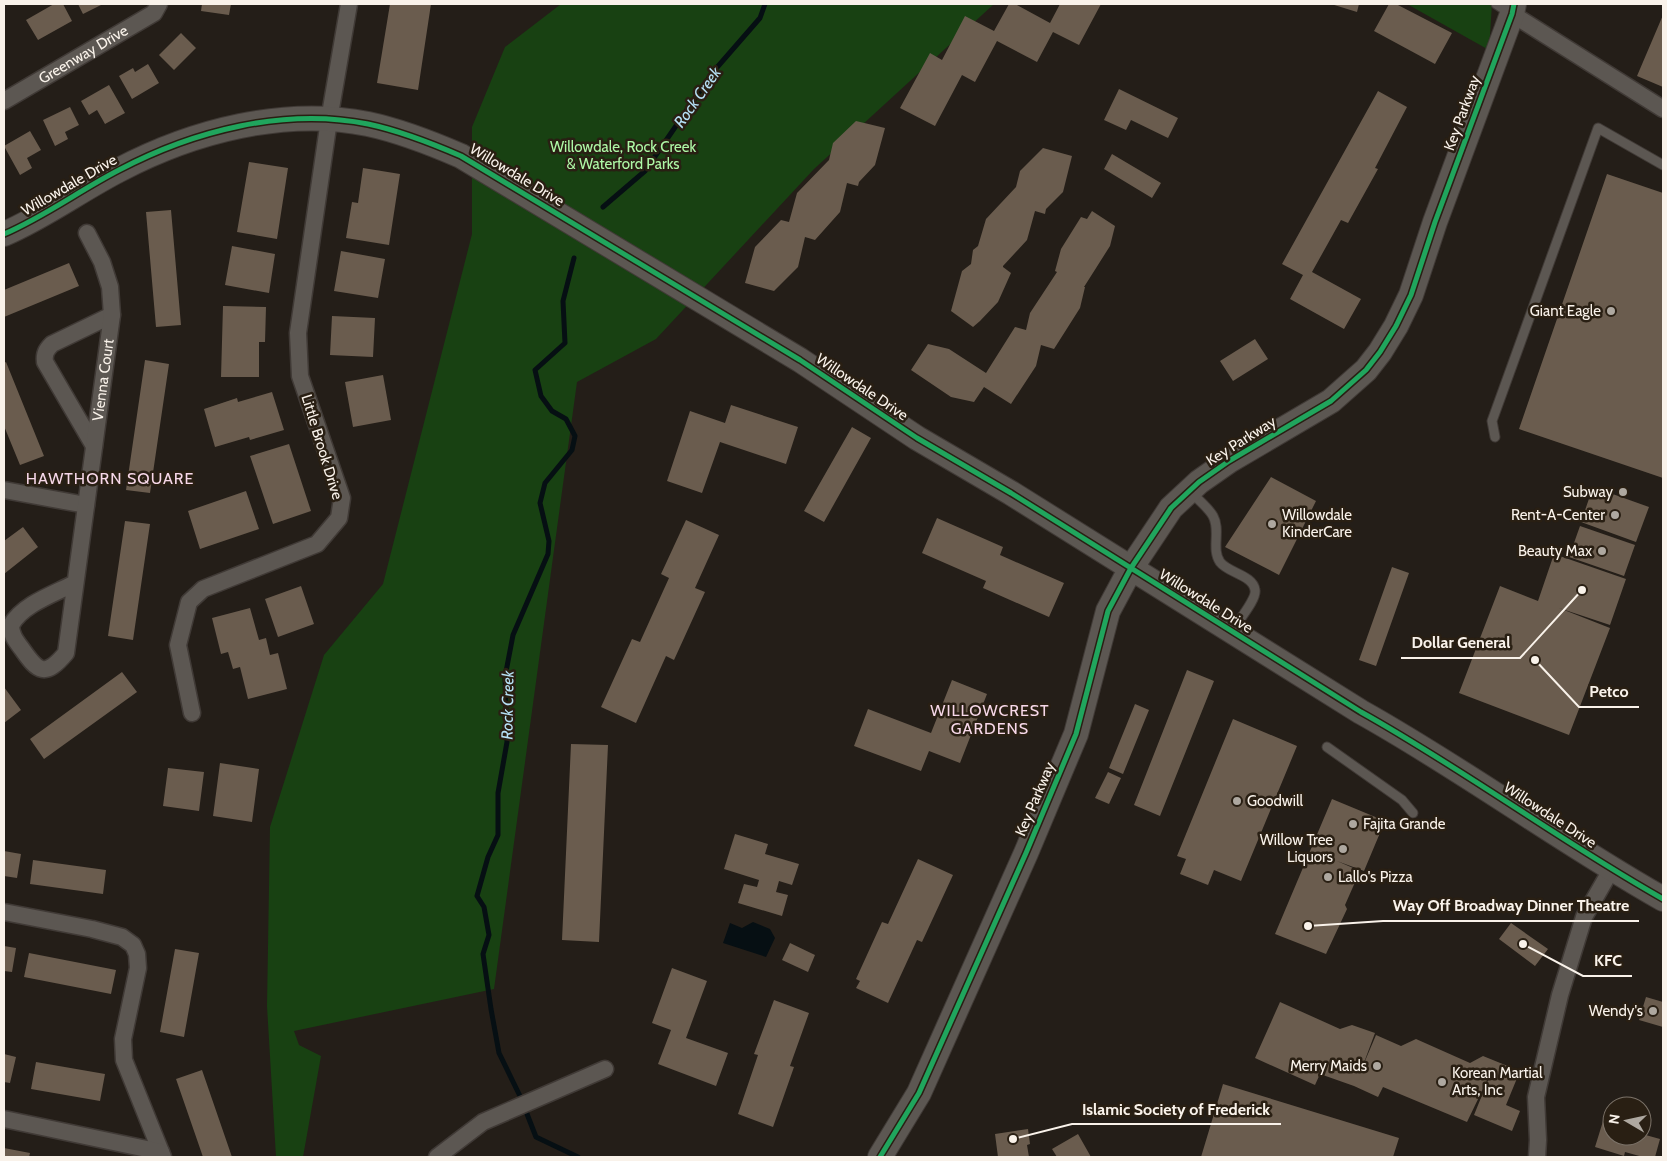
<svg xmlns="http://www.w3.org/2000/svg" width="1667" height="1161" font-family="Cabin,sans-serif">
<rect width="100%" height="100%" fill="#241e18"/>
<!-- green -->
<path fill="#184112" d="M561 4H994L814 169 656 339 577 382 494 989 294 1031 299 1045 321 1056 303 1157H276L267 1006 270 827 324 655 383 584 472 234V127L505 47Z
M1407 4H1492L1489 50Z"/>
<!-- water -->
<path fill="#060f13" d="M753 922 770 929 775 938 766 957 723 943 730 923 742 928Z"/>
<g fill="none" stroke-linecap="round" stroke-linejoin="round">
<!-- stream -->
<path stroke="#060f13" stroke-width="5" d="M603 207 645 171 713 72 760 18 765 4
M574 258 563 301 565 343 535 370 541 396 552 411 566 419 575 436 572 450 545 483 540 503 549 541 548 554 513 635 505 677 507 742 498 793V835L488 857 477 896 484 907 489 935 483 954 491 1009 499 1053 520 1096 536 1137 578 1157"/>
</g>
<!-- building -->
<path fill="#6a5c4e" d="M54 4H63L72 21 38 40 26 20Z
M78 4H103L83 14Z
M202 4H231L229 15 201 11Z
M390 4H431L418 90 377 83Z
M1009 4H1015L1050 23 1060 4H1101L1079 45 1053 32 1037 62 997 41 975 82 962 75 935 126 900 108 930 53 942 60 965 16 994 31Z
M1331 4H1359L1357 12Z
M1389 4H1396L1452 33 1435 64 1374 31Z
M1663 15V87L1637 76Z
M181 33 196 48 174 70 159 55Z
M148 64 159 83 132 99 119 76 133 68 135 72Z
M109 85 125 113 105 124 97 110 89 115 81 101Z
M1119 89 1178 118 1168 138 1131 120 1126 130 1104 120Z
M1378 91 1407 107 1375 168 1378 169 1348 223 1341 220 1312 272 1361 299 1344 329 1290 299 1303 275 1282 264Z
M70 107 79 125 65 132 68 139 55 146 43 120Z
M856 121 885 128 875 165 859 182 858 186 847 183 840 212 815 240 805 237 798 267 774 291 745 283 755 247 781 220 789 222 797 193 829 160 833 143Z
M30 131 41 150 27 158 32 168 20 175 4 146Z
M1043 148 1072 156 1063 192 1046 209 1045 214 1035 211 1027 240 1003 266V267L1011 273 998 302 980 321 973 327 951 311 962 271 971 264 973 250 978 246 986 219 1016 187 1020 171Z
M1112 154 1161 183 1152 198 1104 169Z
M249 162 288 168 277 239 237 232Z
M363 168 400 174 389 245 346 238 352 202 358 203Z
M1607 174 1663 193V478L1519 429Z
M171 210 181 325 156 327 146 212Z
M1092 211 1115 226 1110 246 1084 287H1085L1080 308 1054 349 1041 345 1036 366 1011 404 984 387 974 402 951 397 911 370 928 344 949 349 986 373 1015 327 1026 330 1030 313 1057 272 1055 271 1061 249 1081 217 1087 219Z
M232 246 275 254 269 293 225 285Z
M341 251 385 259 378 298 334 291Z
M69 263 79 286 4 317V290Z
M223 306 266 307 265 342H259V377H221Z
M332 316 375 318 373 357 330 355Z
M1255 339 1268 359 1233 381 1220 361Z
M145 360 169 364 150 493 126 490Z
M6 362 44 456 20 465 4 426V363Z
M383 375 391 420 353 427 345 382Z
M272 392 284 430 250 440 249 437 215 447 204 409 237 398 238 402Z
M731 405 798 427 786 464 720 442 702 493 667 481 690 411 725 423Z
M852 427 871 438 824 522 804 511Z
M289 444 311 511 273 524 250 456Z
M1271 477 1316 501 1279 575 1225 547Z
M1593 487 1649 507 1636 542 1581 522Z
M246 491 259 529 200 549 188 511Z
M937 518 1003 547 1000 555 1064 583 1049 617 983 588 986 581 922 553Z
M686 520 719 535 695 588 705 592 674 660 666 656 636 723 601 707 632 639 640 642 669 578 661 574Z
M125 521 150 524 133 640 108 636Z
M1580 526 1635 545 1624 576 1569 557Z
M23 527 38 547 4 574V541Z
M1554 554 1626 579 1610 625 1559 608 1610 628 1569 735 1459 693 1500 586 1538 601Z
M1392 567 1409 573 1376 666 1359 660Z
M301 586 314 624 278 637 265 599Z
M250 608 259 640 266 638 270 655 278 653 287 689 248 699 240 667 233 669 228 652 221 654 212 618Z
M1187 670 1214 681 1160 816 1134 805Z
M122 672 137 692 44 759 30 739Z
M952 680 987 694 960 763 929 751 921 771 854 746 868 709 931 733Z
M4 687 21 710 4 723Z
M1135 704 1149 710 1123 774 1109 768Z
M1233 719 1297 746 1241 881 1214 870 1208 885 1180 874 1186 859 1177 856Z
M571 744 608 745 599 942 562 940Z
M220 763 259 769 252 822 213 816Z
M168 768 204 772 199 811 163 806Z
M1108 772 1121 778 1109 804 1095 798Z
M1332 799 1385 821 1364 871 1337 861 1360 871 1345 905 1347 909 1326 954 1275 934Z
M735 834 768 844 765 854 799 864 792 885 779 881 776 892 788 895 782 916 738 903 744 884 757 887 759 880 724 869Z
M4 851 21 854 17 878 4 876Z
M918 859 953 875 922 942 917 940 888 1003 856 988 860 981 856 979 882 922 888 924Z
M33 860 106 870 103 894 30 884Z
M1511 923 1548 949 1535 966 1499 939Z
M790 943 815 955 808 972 782 960Z
M4 946 16 948 12 972 4 971Z
M175 949 199 953 184 1037 160 1032Z
M29 953 116 970 111 994 24 977Z
M672 968 707 981 686 1038 728 1053 716 1086 658 1064 671 1030 652 1023Z
M1646 997 1663 1002V1027L1639 1020Z
M774 1000 809 1013 790 1066 794 1067 773 1127 738 1114 758 1055 754 1054Z
M1280 1002 1340 1029 1352 1025 1375 1033 1362 1068 1376 1035 1401 1046 1416 1039 1470 1063 1483 1056 1520 1071 1506 1105 1520 1111 1512 1131 1474 1115 1493 1068 1467 1122 1383 1087 1378 1097 1354 1086 1320 1074 1315 1085 1255 1058Z
M4 1054 16 1057 10 1083 4 1082Z
M36 1062 105 1074 100 1101 31 1089Z
M202 1070 232 1157H203L176 1079Z
M1223 1084 1399 1138 1393 1157H1201Z
M1604 1118 1612 1120V1136H1642V1134L1660 1139 1655 1157H1643L1625 1152 1624 1156 1595 1147Z
M1028 1129 1030 1144 1027 1145 1029 1157H998L995 1134Z
M1078 1134 1091 1157H1057L1052 1149Z
M4 1148 30 1153 29 1157H4Z"/>
<g fill="none" stroke-linecap="round" stroke-linejoin="round">
<!-- lane casing -->
<g stroke="#403a36" stroke-width="11">
<path id="lane" d="M1496 4 1510 13
M1495 437 1492 421 1598 128 1663 165
M1190 491C1197 499 1208 507 1213 516 1221 530 1211 549 1220 562 1228 573 1253 575 1255 590 1257 599 1238 621 1233 630
M1327 747 1402 800 1413 813"/>
</g>
<!-- street casing -->
<g stroke="#403a36" stroke-width="19">
<g id="street">
<path d="M1512 14 1663 109"/>
<path id="s1" d="M4 101 154 13 159 4"/>
<path d="M94 446 45 362C44 354 46 350 52 344L112 315"/>
<path d="M4 490 86 505"/>
<path id="s2" d="M75 583C54 594 23 604 11 625 11 635 16 641 22 649 38 672 45 678 66 653L112 315 110 287 102 262 87 233"/>
<path d="M192 713 178 645 189 602 203 589 317 544 339 518 342 498 300 376 298 333 329 120 349 4"/>
<path d="M4 912 92 929 122 937 133 945 137 954 138 968 123 1039 124 1060 163 1157"/>
<path d="M4 1119 161 1152"/>
<path d="M437 1157 483 1122 605 1069"/>
<path d="M1537 1157 1538 1140 1536 1097 1560 995 1584 917 1611 870"/>
</g>
</g>
<!-- secondary casing -->
<g stroke="#403a36" stroke-width="26">
<path id="secondary" d="M4 234C44 217 80 190 119 170 193 131 285 107 368 124 401 131 431 143 461 156L800 360 917 438 1011 493 1361 712C1465 770 1560 841 1663 899
M880 1157 919 1093 1026 853 1076 734 1108 611 1131 568 1171 508 1199 482 1229 461 1331 401 1366 370 1380 352 1396 326 1411 295 1435 222 1512 14 1514 4"/>
</g>
<!-- lane -->
<use href="#lane" stroke="#5c5752" stroke-width="9"/>
<!-- street -->
<use href="#street" stroke="#5c5752" stroke-width="16"/>
<!-- secondary -->
<use href="#secondary" stroke="#5c5752" stroke-width="24"/>
<!-- cycleway casing -->
<g stroke="#291f13" stroke-width="8">
<path id="cycleway" d="M4 234C44 217 80 190 119 170 193 131 285 107 368 124 401 131 431 143 461 156L800 360 917 438 1011 493 1361 712C1465 770 1560 841 1663 899
M880 1157 919 1093 1026 853 1076 734 1108 611 1131 568 1171 508 1199 482 1229 461 1331 401 1366 370 1380 352 1396 326 1411 295 1435 222 1512 14 1514 4"/>
</g>
<!-- cycleway -->
<use href="#cycleway" stroke="#20a55d" stroke-width="5"/>
</g>
<!-- markers -->
<g fill="#aea8a0" stroke="#291f13" stroke-width="2">
<circle cx="1611" cy="311" r="5"/>
<circle cx="1623" cy="492" r="5"/>
<circle cx="1615" cy="515" r="5"/>
<circle cx="1272" cy="524" r="5"/>
<circle cx="1602" cy="551" r="5"/>
<circle cx="1237" cy="801" r="5"/>
<circle cx="1353" cy="824" r="5"/>
<circle cx="1343" cy="849" r="5"/>
<circle cx="1328" cy="877" r="5"/>
<circle cx="1653" cy="1011" r="5"/>
<circle cx="1377" cy="1066" r="5"/>
<circle cx="1442" cy="1082" r="5"/>
</g>
<g text-anchor="middle" stroke-width="5" stroke-linejoin="round" paint-order="stroke">
<!-- street labels -->
<g font-size="15" fill="#f9f2ea" stroke="#291f13">
<text dy="5" stroke="none"><textPath href="#s1" startOffset="92">Greenway Drive</textPath></text>
<text transform="translate(1462 113) rotate(-70)" y="5">Key Parkway</text>
<text transform="translate(517 175) rotate(31)" y="5">Willowdale Drive</text>
<text transform="translate(69 185) rotate(-30)" y="5">Willowdale Drive</text>
<text dy="5" stroke="none"><textPath href="#s2" startOffset="439">Vienna Court</textPath></text>
<text transform="translate(862 387) rotate(34)" y="5">Willowdale Drive</text>
<text transform="translate(1241 441) rotate(-32)" y="5">Key Parkway</text>
<text transform="translate(322 447) rotate(73)" y="5">Little Brook Drive</text>
<text transform="translate(1206 601) rotate(32)" y="5">Willowdale Drive</text>
<text transform="translate(1035 799) rotate(-67)" y="5">Key Parkway</text>
<text transform="translate(1550 815) rotate(33)" y="5">Willowdale Drive</text>
</g>
<!-- park labels -->
<g font-size="15" fill="#aef8a6" stroke="#291f13">
<text x="623" y="152">Willowdale, Rock Creek<tspan x="623" dy="17">&amp; Waterford Parks</tspan></text>
</g>
<!-- poi labels -->
<g font-size="15" fill="#f9f2ea" stroke="#291f13" text-anchor="end">
<text x="1601" y="316">Giant Eagle</text>
<text x="1613" y="497">Subway</text>
<text x="1282" y="520" text-anchor="start">Willowdale<tspan x="1282" dy="17">KinderCare</tspan></text>
<text x="1605" y="520">Rent-A-Center</text>
<text x="1592" y="556">Beauty Max</text>
<text x="1247" y="806" text-anchor="start">Goodwill</text>
<text x="1363" y="829" text-anchor="start">Fajita Grande</text>
<text x="1333" y="845">Willow Tree<tspan x="1333" dy="17">Liquors</tspan></text>
<text x="1338" y="882" text-anchor="start">Lallo's Pizza</text>
<text x="1643" y="1016">Wendy's</text>
<text x="1367" y="1071">Merry Maids</text>
<text x="1452" y="1078" text-anchor="start">Korean Martial<tspan x="1452" dy="17">Arts, Inc</tspan></text>
</g>
<!-- water labels -->
<g font-size="16" font-style="italic" fill="#b7e1f6" stroke="#291f13">
<text transform="translate(697 97) rotate(-55)" y="6">Rock Creek</text>
<text transform="translate(507 705) rotate(-89)" y="6">Rock Creek</text>
</g>
<!-- neighbourhood labels -->
<g font-size="16" letter-spacing="1" fill="#f7d8e9" stroke="#291f13">
<text x="110" y="484">HAWTHORN SQUARE</text>
<text x="990" y="716">WILLOWCREST<tspan x="990" dy="18">GARDENS</tspan></text>
</g>
</g>
<!-- callouts -->
<path fill="none" stroke="#f9f2ea" stroke-width="2" d="M1582 590L1520 658H1401M1535 660L1579 707H1639M1308 926L1383 921H1639M1523 944L1583 976H1632M1013 1139L1072 1124H1281"/>
<g fill="#f9f2ea" stroke="#291f13" stroke-width="2">
<circle cx="1582" cy="590" r="5"/>
<circle cx="1535" cy="660" r="5"/>
<circle cx="1308" cy="926" r="5"/>
<circle cx="1523" cy="944" r="5"/>
<circle cx="1013" cy="1139" r="5"/>
</g>
<g font-size="16" text-anchor="middle" font-weight="bold" fill="#f9f2ea" stroke="#291f13" stroke-width="5" stroke-linejoin="round" paint-order="stroke">
<text x="1461" y="648">Dollar General</text>
<text x="1609" y="697">Petco</text>
<text x="1511" y="911">Way Off Broadway Dinner Theatre</text>
<text x="1608" y="966">KFC</text>
<text x="1176" y="1115">Islamic Society of Frederick</text>
</g>
<!-- border -->
<rect width="1667" height="1161" fill="none" stroke="#f9f2ea" stroke-width="10"/>
<!-- north arrow -->
<g transform="translate(1627 1121) rotate(279)"><circle r="24" fill="#291f13" stroke="#7c7369"/>
<path d="M0-4L9 19L0 12L-9 19Z" fill="#aea8a0"/>
<text y="-8" font-size="14" font-weight="bold" text-anchor="middle" fill="#f9f2ea">N</text>
</g>
</svg>
